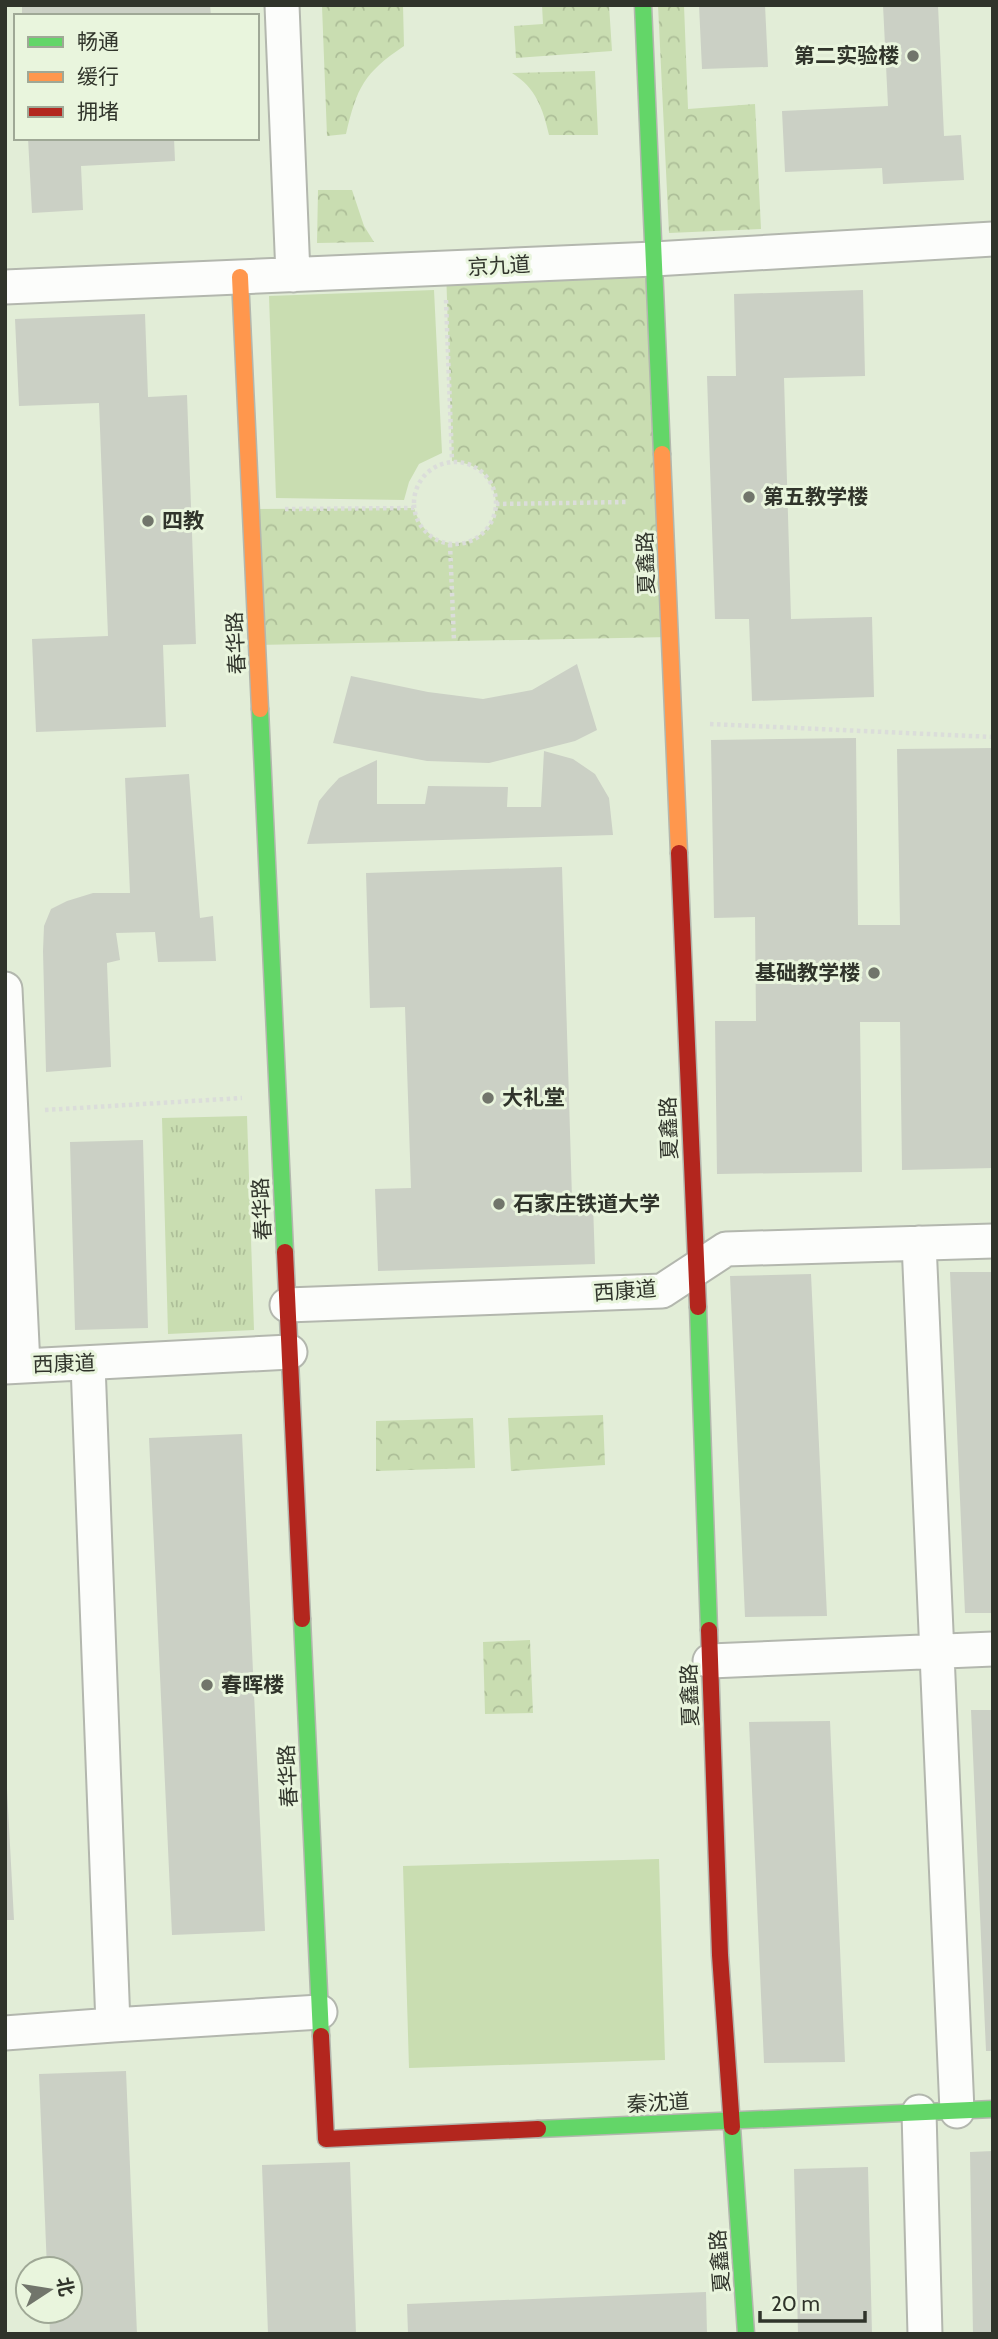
<svg xmlns="http://www.w3.org/2000/svg" width="998" height="2339" font-family="Cabin,'Noto Sans SC',sans-serif">
<defs>
<pattern id="grass-tufts" width="24" height="20" patternUnits="userSpaceOnUse" patternTransform="scale(1.75)"><rect width="24" height="20" fill="#c9ddb1"/><path d="M3 7l-1-3M5 7V3M7 7l1-3M15 17l-1-3M17 17v-4M19 17l1-3" fill="none" stroke="#adbe98"/></pattern>
<pattern id="park-crowns" width="20" height="18" patternUnits="userSpaceOnUse" patternTransform="scale(1.75)"><rect width="20" height="18" fill="#c9ddb1"/><path d="M2 6a3 3 0 1 1 6 0M12 15a3 3 0 1 1 6 0" fill="none" stroke="#adbe98"/></pattern>
</defs>
<rect width="100%" height="100%" fill="#e9efe3"/>
<!-- built -->
<path fill="#e2edd7" fill-rule="evenodd" d="M5 5H993V2334H5ZM16 16H257V138H16ZM28 2269H70V2311H28Z"/>
<!-- grass -->
<path fill="url(#grass-tufts)" d="M247 1116 254 1330 168 1334 162 1118Z"/>
<!-- park -->
<path fill="url(#park-crowns)" d="M403 5 404 46C364 73 357 87 346 134L327 136 322 6Z
M542 5H609L612 51 516 58 514 26 543 24Z
M658 5H684L688 109 755 104 761 229 669 233Z
M595 71 598 135H549C543 109 536 88 512 73Z
M318 190H352L364 226 374 242 317 243Z
M654 259 670 637 257 645 251 509 414 508C434 574 517 536 491 485 483 468 469 463 452 461L446 268Z
M603 1415 605 1465 511 1471 508 1418Z
M473 1418 475 1468 376 1471V1421Z
M530 1640 533 1713 485 1714 483 1642Z"/>
<!-- garden -->
<path fill="#c9ddb1" d="M434 290 442 453 419 464 409 482 404 500 276 498 269 296Z
M659 1859 665 2060 409 2068 403 1866Z"/>
<!-- building -->
<path fill="#cbd0c5" d="M22 5H210L211 16H22Z
M699 5H765L768 67 702 69Z
M883 5H938L944 136 961 135 964 180 883 184 882 168 785 172 782 111 888 106Z
M28 138H174L175 161 81 166 83 210 32 213Z
M863 290 865 376 784 378 791 619 872 617 874 697 752 701 749 619H715L707 376H736L734 294Z
M145 314 148 397 187 395 196 644 163 645 166 727 36 732 32 639 108 636 99 403 19 406 15 319Z
M577 664 597 730 575 741 489 763 427 761 333 743 351 676 428 692 483 699 532 690Z
M856 738 858 925H900L897 749 993 748V1168L902 1170 900 1022H860L862 1172 717 1174 715 1021H756L755 917 714 918 711 740Z
M544 751 573 759 595 774 609 798 613 835 307 844 319 801 328 790 339 778 377 760V804H425L428 786 508 787 507 807H541Z
M189 774 200 918 213 916 216 961 158 962 155 932 116 933 120 960 107 963 111 1067 46 1072 43 951 44 926 51 909 67 901 93 893H130L125 778Z
M562 867 572 1198 593 1203 595 1264 378 1271 375 1189 411 1188 405 1007 370 1008 366 873Z
M143 1140 148 1328 75 1330 70 1142Z
M950 1272H993V1613H965Z
M811 1274 827 1616 745 1617 730 1276Z
M242 1434 265 1931 172 1935 149 1438Z
M971 1710H993V2051H986Z
M830 1721 845 2062 764 2063 749 1722Z
M7 1789 14 1920H5V1790Z
M126 2071 137 2334H50L49 2311H70V2269H47L39 2074Z
M993 2151V2334H973L970 2152Z
M350 2162 356 2334H268L262 2165Z
M868 2167 872 2334H798L794 2169Z
M706 2292 707 2334H408L407 2304Z"/>
<g fill="none" stroke-linecap="round" stroke-linejoin="round">
<!-- street casing -->
<g stroke="#b3b7ae" stroke-width="37">
<path id="street" d="M282 5 293 275
M5 287 654 259 993 239
M5 989 23 1366
M919 1243 957 2111
M287 1305 662 1291 726 1249 993 1241
M88 1364 113 2025 320 2012
M5 1367 290 1352
M710 1661 993 1649
M5 2033 113 2025
M919 2112 925 2334"/>
</g>
<!-- fast casing -->
<g stroke="#b3b7ae" stroke-width="19">
<path id="fast" d="M643 5 662 454
M260 709 285 1252
M698 1307 709 1630
M302 1619 321 2036
M732 2127 746 2334
M538 2129 993 2109"/>
</g>
<!-- slow casing -->
<g stroke="#b3b7ae" stroke-width="19">
<path id="slow" d="M240 277 260 709
M662 454 679 853"/>
</g>
<!-- jam casing -->
<g stroke="#b3b7ae" stroke-width="19">
<path id="jam" d="M679 853 698 1307
M285 1252 302 1619
M709 1630 720 1955 732 2127
M321 2036 326 2139 538 2129"/>
</g>
<!-- path -->
<path stroke="#dbddda" stroke-width="4.5" stroke-dasharray="3.5 3.5" stroke-linecap="butt" d="M446 300 452 461
M414 503a41 41 0 1 1 82 0a41 41 0 1 1-82 0Z
M496 504 629 502
M285 509 414 508
M450 544 454 641
M710 724 993 737
M45 1110 242 1098"/>
<!-- street -->
<use href="#street" stroke="#fcfdfb" stroke-width="33"/>
<!-- fast -->
<use href="#fast" stroke="#63d668" stroke-width="16"/>
<!-- slow -->
<use href="#slow" stroke="#ff974d" stroke-width="16"/>
<!-- jam -->
<use href="#jam" stroke="#b3261e" stroke-width="16"/>
</g>
<!-- markers -->
<g fill="#71756b" stroke="#e9f5dd" stroke-width="2.5">
<circle cx="913" cy="56" r="7"/>
<circle cx="749" cy="497" r="7"/>
<circle cx="148" cy="521" r="7"/>
<circle cx="874" cy="973" r="7"/>
<circle cx="488" cy="1098" r="7"/>
<circle cx="499" cy="1204" r="7"/>
<circle cx="207" cy="1685" r="7"/>
</g>
<g text-anchor="middle" stroke-width="6" stroke-linejoin="round" paint-order="stroke">
<!-- poi labels -->
<g font-size="21" font-weight="bold" fill="#30342b" stroke="#e9f5dd" text-anchor="start">
<text x="899" y="63" text-anchor="end">第二实验楼</text>
<text x="763" y="504">第五教学楼</text>
<text x="162" y="528">四教</text>
<text x="860" y="980" text-anchor="end">基础教学楼</text>
<text x="502" y="1105">大礼堂</text>
<text x="513" y="1211">石家庄铁道大学</text>
<text x="221" y="1692">春晖楼</text>
</g>
<!-- street labels -->
<g font-size="21" fill="#30342b" stroke="#e9f5dd">
<text transform="translate(499 266) rotate(-3)" y="7">京九道</text>
<text transform="translate(646 563) rotate(-92)" y="7">夏鑫路</text>
<text transform="translate(236 643) rotate(-93)" y="7">春华路</text>
<text transform="translate(669 1128) rotate(-92)" y="7">夏鑫路</text>
<text transform="translate(262 1209) rotate(-93)" y="7">春华路</text>
<text transform="translate(625 1291) rotate(-4)" y="7">西康道</text>
<text transform="translate(64 1364) rotate(-2)" y="7">西康道</text>
<text transform="translate(690 1695) rotate(-92)" y="7">夏鑫路</text>
<text transform="translate(288 1776) rotate(-93)" y="7">春华路</text>
<text transform="translate(658 2103) rotate(-3)" y="7">秦沈道</text>
<text transform="translate(720 2261) rotate(-94)" y="7">夏鑫路</text>
</g>
</g>
<!-- border -->
<rect width="998" height="2339" fill="none" stroke="#30342b" stroke-width="14"/>
<!-- legend -->
<rect x="14" y="14" width="245" height="126" fill="#e9f5dd" stroke="#9fa896" stroke-width="2"/>
<rect x="28" y="37" width="35" height="10" fill="#63d668" stroke="#9fa896" stroke-width="2"/>
<text x="77" y="49" font-size="21" fill="#30342b">畅通</text>
<rect x="28" y="72" width="35" height="10" fill="#ff974d" stroke="#9fa896" stroke-width="2"/>
<text x="77" y="84" font-size="21" fill="#30342b">缓行</text>
<rect x="28" y="107" width="35" height="10" fill="#b3261e" stroke="#9fa896" stroke-width="2"/>
<text x="77" y="119" font-size="21" fill="#30342b">拥堵</text>
<!-- north arrow -->
<g transform="translate(49 2290) rotate(78)"><circle r="33" fill="#e9f5dd" stroke="#9fa896" stroke-width="2"/>
<path d="M0-5L12 26L0 18L-12 26Z" fill="#71756b"/>
<text y="-10" font-size="19" font-weight="bold" text-anchor="middle" fill="#30342b">北</text>
</g>
<!-- scale -->
<path d="M760 2311v10h105v-10" fill="none" stroke="#30342b" stroke-width="3.5"/>
<text x="771" y="2311" font-size="21" fill="#30342b" stroke="#e9f5dd" stroke-width="5" paint-order="stroke">20 m</text>
</svg>
